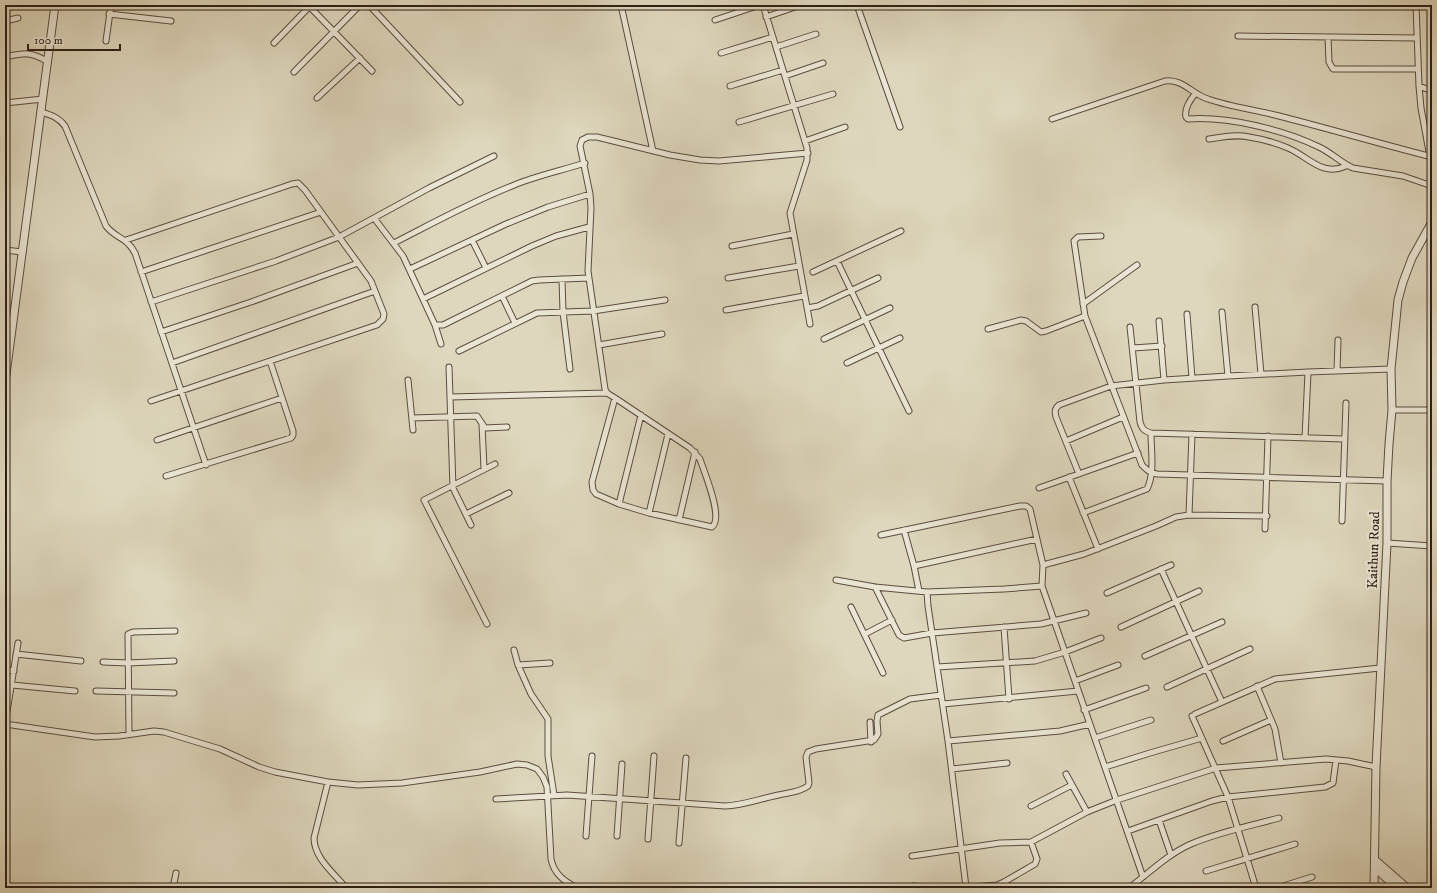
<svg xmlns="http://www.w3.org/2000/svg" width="1437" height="893" font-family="'IM FELL DW Pica',serif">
<rect width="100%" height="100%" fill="#ded7bd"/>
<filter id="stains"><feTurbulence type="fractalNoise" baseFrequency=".005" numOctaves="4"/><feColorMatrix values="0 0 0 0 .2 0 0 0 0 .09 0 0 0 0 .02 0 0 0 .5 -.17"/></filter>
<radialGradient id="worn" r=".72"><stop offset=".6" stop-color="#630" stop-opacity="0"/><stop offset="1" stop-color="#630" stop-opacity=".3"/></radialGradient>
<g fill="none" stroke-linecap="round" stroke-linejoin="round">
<!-- minor casing -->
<g stroke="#5a4d3f" stroke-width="7">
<path id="minor" d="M308 5 372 71
M369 5 460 102
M621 5 653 151
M763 5 807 148V160L790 213 810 324
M857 5 900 127
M1416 5 1419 86 1421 108 1430 157
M109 14 171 21
M766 17 801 5
M715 20 760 5
M5 21 18 18
M1238 36 1417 38
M1328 37 1329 62 1333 69H1418
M106 41 111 5
M274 43 310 6
M776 47 816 34
M721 53 773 37
M5 57C24 53 31 51 48 62
M294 72 360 5
M785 76 823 63
M730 86 783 70
M1419 86 1432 91
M1195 94C1190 100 1184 108 1186 117L1188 119C1228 116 1284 130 1319 147 1332 153 1341 163 1353 168L1403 176 1432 186
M317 98 360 58
M5 103 43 99
M41 112C51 115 58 117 65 126L106 226C116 239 126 236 135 253L206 465
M1052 119 1165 81C1184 79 1191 94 1208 99 1231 107 1256 110 1279 116 1330 129 1381 144 1432 157
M739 122 833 94
M1209 139C1222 137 1236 134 1249 137 1262 139 1276 143 1288 148 1309 157 1322 177 1346 166
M805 141 845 127
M374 218 403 256 435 325H443L532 281 539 280 589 278
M1101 236 1078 237 1074 241 1085 316 1142 465C1147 470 1150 473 1157 474L1387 481
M126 240 292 184 298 183 305 190 371 281 384 314 383 319 377 325 151 401
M472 240 486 268
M394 243C433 223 471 202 512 186 535 176 560 171 585 163
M732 246 793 234
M5 250 22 252
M837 261 909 411
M410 269 506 224 548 207 590 194
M141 272 321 212
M813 272 901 231
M728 278 799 266
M562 279 563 312 570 369
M502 296 515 323
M423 299 532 246 556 236 589 227
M151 302 276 261 339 237 429 188 494 156
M1083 304 1137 265
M1255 307 1261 374
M807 308 818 306 878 278
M726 310 804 296
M1222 312 1228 376
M1187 314 1192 378
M1159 321 1164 380
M435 325 441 344
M1130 327 1140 422C1142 429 1144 431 1151 433L1345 439
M988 329 1021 320 1026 321 1041 332 1046 331 1085 316
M161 332 251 302 358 263
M824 339 890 308
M599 345 662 334
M1133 348 1162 346
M459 351 537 313 593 311 665 300
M172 363 375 291
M847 363 900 338
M449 367 453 488 471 525
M1337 370 1338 340
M408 380 413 430
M450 397 607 393
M615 398 592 482 593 490 596 494 619 504 649 513 712 527C724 518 704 472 700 459L690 448 615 398 607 393 605 389 588 271 591 208 590 194 580 146 582 140 588 137H597L670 155 700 160 719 161 808 153
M1392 410H1432
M412 418 477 416 485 428 507 427
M482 424 484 469
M1305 438 1308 372
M157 440 282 398
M1066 441 1123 417
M1079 474 1056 417C1055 412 1054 409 1059 405L1111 386 1164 380 1228 376 1308 372 1391 369
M166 476 291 438 293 435V431L270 361
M1069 477 1098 549
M1039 488 1138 453
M619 504 641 415
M649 513 668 434
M1083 513 1147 489C1155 473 1151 451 1151 433
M466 514 509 493
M1189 515 1192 434
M679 520 695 452
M1342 521 1346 403
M1265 529 1268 436
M904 530 914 566 919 591
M881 535 1020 506H1026L1030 509 1043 565 1042 586 1143 877
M1387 543 1432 546
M1043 565 1084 554 1156 526 1176 517 1189 515 1267 516
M914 566 1037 539
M1161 569 1222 702
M836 580 875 587 927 592 1004 589 1042 586
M875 587 899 635 904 638 932 633 1041 624 1086 613
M927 592 928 606 948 741 966 887
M1107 593 1171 565
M851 607 883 673
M487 624 424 500 495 464
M1004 627 1009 699
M1121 627 1199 591
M865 634 892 620
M514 650 518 665 531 694 548 719V756L554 795
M16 654 81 661
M1145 656 1222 622
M103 662 128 663 174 661
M518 665 550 663
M937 667 1035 661 1065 652 1101 638
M5 670 14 671
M1075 681 1118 665
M12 685 75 691
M1257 686 1275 729 1281 763
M1167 687 1250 649
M96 691 174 693
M943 704 1078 691
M1084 710 1146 688
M1195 714 1275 679 1380 668
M1192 716 1228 797 1256 888
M870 722 871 742
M5 724 95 737 119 736 154 731 164 732 220 749 259 767 275 772 328 782 358 785 402 783 480 772 517 764 527 765 537 769 543 777 547 787 551 859C554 874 564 881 577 888
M5 724 18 643
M129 734 128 634 133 632 175 631
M1095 738 1151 720
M948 741 1060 731 1090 724
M1223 741 1271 720
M1105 767 1150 753 1202 738
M952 769 1007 763
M1066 774 1087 812
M328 782 314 838C314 858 334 873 346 888
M496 799 567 795 725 806C743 805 756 800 774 796 785 793 799 793 808 786L809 783 806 757 808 752 816 749 874 740 878 734 877 721 878 715 910 699 941 695
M1031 806 1072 785
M1159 820 1171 855
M1128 831 1212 801 1228 797 1325 787 1333 783 1336 760
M586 836 592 756
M617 836 622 764
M648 839 654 756
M679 843 686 758
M912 856 1000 843 1031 842 1087 812 1117 800 1216 768 1326 759 1348 761 1376 767
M1206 871 1295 844
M913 886 925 888
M173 888 176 873
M960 888 997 885 1004 882 1035 864 1037 859 1031 842
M1129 888C1149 873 1168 854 1191 844 1219 832 1250 826 1279 818
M1277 888 1312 877"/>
</g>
<!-- tertiary casing -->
<g stroke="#5a4d3f" stroke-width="9">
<path id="tertiary" d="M5 382 55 5
M1375 860 1407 888
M1375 868 1397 888
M1374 888 1376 767 1387 543V481L1389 444 1392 410 1391 369 1398 300 1403 282 1412 258 1432 222"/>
</g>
<!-- minor -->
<use href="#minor" stroke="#eae5d4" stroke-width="5"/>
<!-- tertiary -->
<use href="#tertiary" stroke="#eae5d4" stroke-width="7"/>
</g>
<g text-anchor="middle" stroke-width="4" stroke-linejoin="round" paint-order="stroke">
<!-- street labels -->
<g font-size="14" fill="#2e1f15" stroke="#eae5d4">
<text transform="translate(1373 550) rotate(-88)" y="5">Kaithun Road</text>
</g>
</g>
<!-- margin -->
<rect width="1437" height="893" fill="none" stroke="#ded7bd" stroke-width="20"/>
<rect x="6" y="6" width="1425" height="881" fill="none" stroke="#2e1f15" stroke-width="2"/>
<rect x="10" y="10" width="1417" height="873" fill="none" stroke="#2e1f15"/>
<!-- scale -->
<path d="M28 44v6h92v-6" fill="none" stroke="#2e1f15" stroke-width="2"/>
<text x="34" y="44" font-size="12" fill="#2e1f15" stroke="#eae5d4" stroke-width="3" paint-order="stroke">100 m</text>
<rect width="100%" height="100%" filter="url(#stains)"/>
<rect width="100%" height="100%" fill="url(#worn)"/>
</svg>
